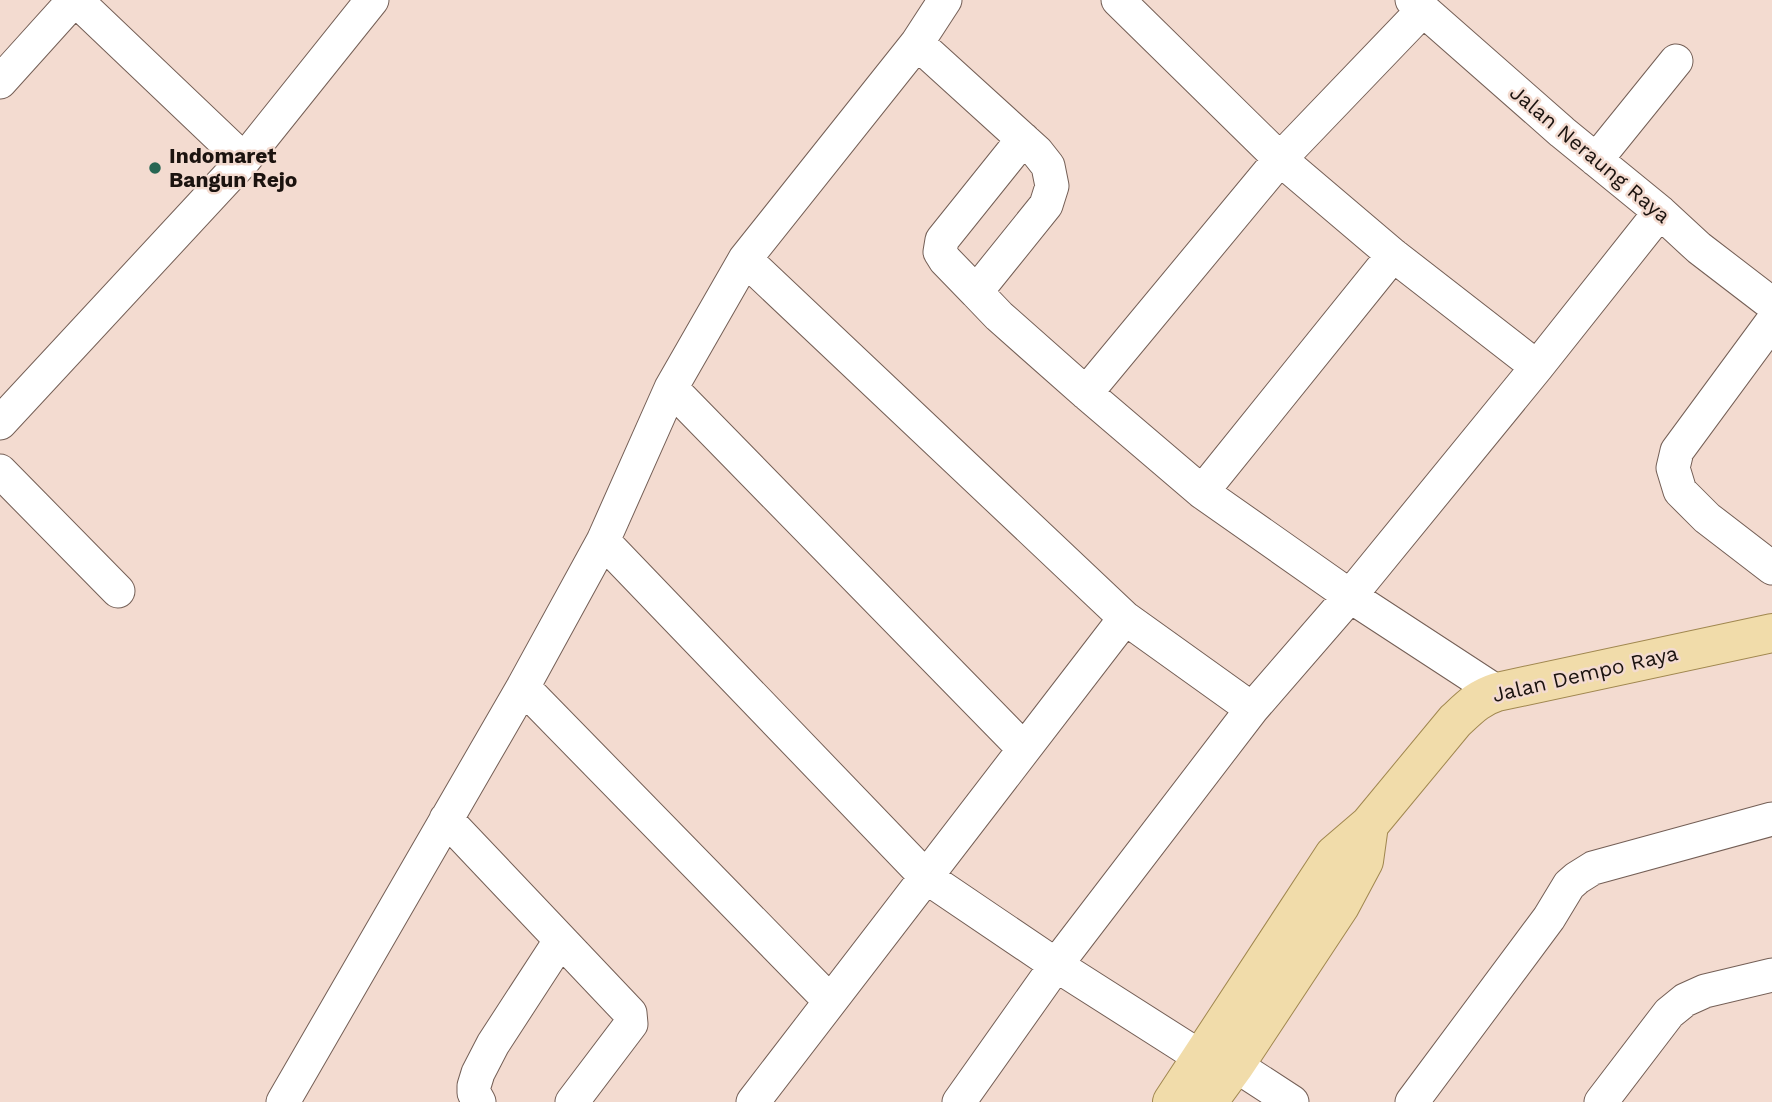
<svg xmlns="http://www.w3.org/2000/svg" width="1772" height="1102" font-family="'Work Sans',sans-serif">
<rect width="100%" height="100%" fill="#f3dbd0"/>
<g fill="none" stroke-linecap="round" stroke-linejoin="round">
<!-- minor casing -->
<g stroke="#745f56" stroke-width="35">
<path id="minor" d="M76 0 244 160
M1118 0 1280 159 1393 255 1537 367
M1412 0 1562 132 1660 212 1699 248 1772 304
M917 43 1037 152 1048 166 1052 186 1046 205 976 292 999 316 1086 393 1202 492 1350 596 1497 692
M0 82 74 0
M1596 160 1676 61
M745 259 1125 618 1252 709
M976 292 945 260 940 252 942 240 1023 139
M1772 322 1677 451 1673 468 1680 491 1707 518 1772 568
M671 388 1024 749
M1086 393 1280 159 1423 10
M0 423 244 160 372 0
M0 471 118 591
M1202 492 1393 255
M603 541 926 877 1056 965 1202 1058
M523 687 830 1001
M446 819 630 1013 631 1024 572 1102
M1235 1065 1292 1102
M283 1102 523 687 603 541 671 388 745 259 917 43 945 0
M479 1102 474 1093V1086L478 1073 493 1044 560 941
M753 1102 1125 618
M959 1102 1056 965 1252 709 1350 596 1537 367 1660 212
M1412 1102 1549 918 1569 885 1577 878 1593 868 1772 819
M1601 1102 1669 1013 1685 1000 1705 991 1772 975"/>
</g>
<!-- major casing -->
<g stroke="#a0874f" stroke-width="40">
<path id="major" d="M1172 1102 1334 855 1369 825 1455 721C1469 708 1478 698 1497 692L1772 633
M1208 1102 1235 1065 1340 906 1364 861 1369 825"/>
</g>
<!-- minor -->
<use href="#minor" stroke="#fff" stroke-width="33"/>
<!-- major -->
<use href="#major" stroke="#f1dcaa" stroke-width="38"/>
</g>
<!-- markers -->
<circle fill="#276653" stroke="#f3dbd0" stroke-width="2.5" cx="155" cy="168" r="7"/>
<g text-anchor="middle" stroke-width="5" stroke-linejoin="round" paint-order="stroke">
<!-- street labels -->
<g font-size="21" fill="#1b130f" stroke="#f3dbd0">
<text transform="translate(1590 154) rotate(40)" y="7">Jalan Neraung Raya</text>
<text transform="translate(1585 674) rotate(-13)" y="7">Jalan Dempo Raya</text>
</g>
<!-- poi labels -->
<g font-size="21" font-weight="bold" fill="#1b130f" stroke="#f3dbd0" text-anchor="start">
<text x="169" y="163">Indomaret<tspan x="169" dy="24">Bangun Rejo</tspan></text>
</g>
</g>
</svg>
